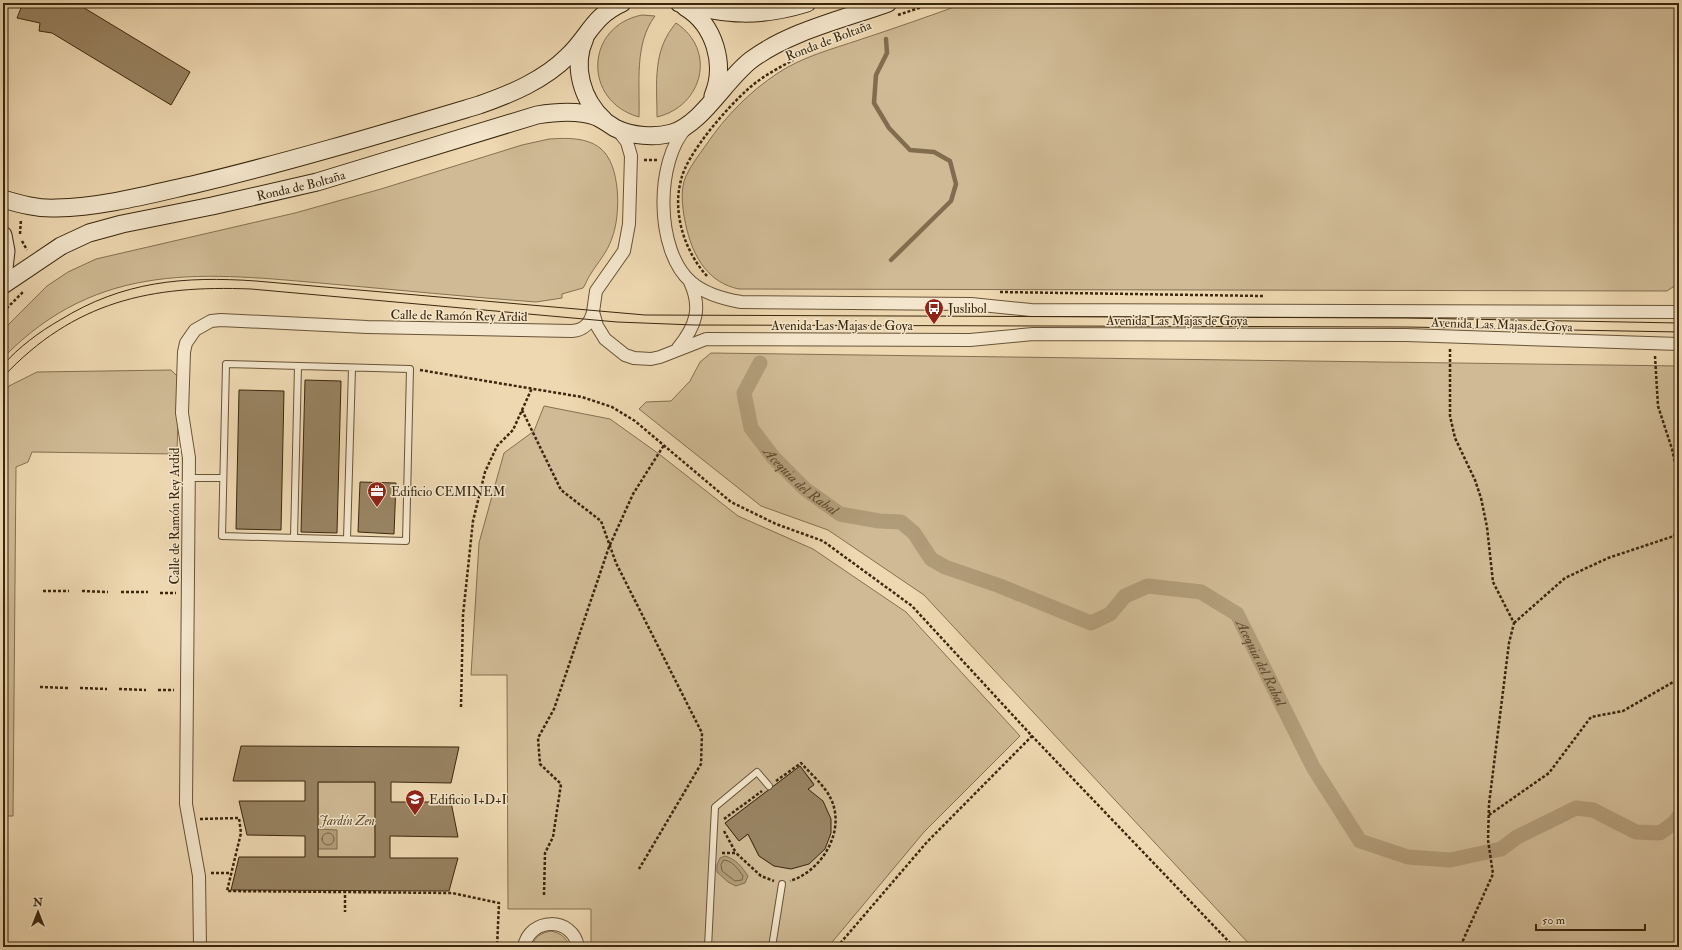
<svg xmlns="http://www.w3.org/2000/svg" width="1682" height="950" font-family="'IM FELL Double Pica',serif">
<rect width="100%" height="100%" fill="#eed8b1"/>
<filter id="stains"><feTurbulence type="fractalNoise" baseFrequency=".005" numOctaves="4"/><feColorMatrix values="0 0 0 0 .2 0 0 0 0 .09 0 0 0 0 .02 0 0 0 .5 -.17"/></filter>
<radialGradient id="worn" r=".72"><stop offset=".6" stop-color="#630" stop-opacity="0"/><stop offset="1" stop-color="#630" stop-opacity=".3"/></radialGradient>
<!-- green -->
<path fill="#cfba95" stroke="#847051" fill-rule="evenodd" d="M965 3H1679V283L1667 291 739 289C709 283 694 258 687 230 683 214 679 190 686 176 691 165 699 155 706 145 725 117 749 92 778 73 802 57 832 49 859 40 895 28 930 16 965 3Z
M642 15 655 16C634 44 640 83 639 117 582 101 585 26 642 15Z
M676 23C717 50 703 106 657 117 657 83 652 51 676 23Z
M549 139C566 138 586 137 600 148 621 164 621 215 612 238 607 253 598 262 590 275 587 279 586 284 583 288L562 294V298L536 302C468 297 399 290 331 284 206 273 99 259 3 358V330L47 286 68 272 96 259 295 213 381 189 522 145Z
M711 353 1679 366V947H1252L924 595 828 530 761 506 639 409 646 402 671 401 690 381 700 362Z
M171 370 179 378 177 454 32 452 28 462 16 467 13 816H3V394L9 386 37 372Z
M544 406 610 419 659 454 738 516 813 549 906 612 1020 736 924 832 828 947H591V909H508L507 675H471L479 543 504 453 534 431ZM800 766 814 784 808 789 774 866 759 856 748 834 739 841 725 823Z
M318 782H375V857H318Z
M551 931C560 933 567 937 569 947H532C534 937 541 933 551 931Z"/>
<!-- water -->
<path fill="#b19c79" stroke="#816d4e" d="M318 829 337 830V849H318Z
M725 856C736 859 742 867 748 876L745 883 736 886 728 882 717 872V865L720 858Z"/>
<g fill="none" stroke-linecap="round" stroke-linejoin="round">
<!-- shore -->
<path stroke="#766243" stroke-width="1" d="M322 839a6 6 0 1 1 12 0a6 6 0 1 1-12 0Z
M724 860C733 861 738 869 743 876L742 880 735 881 722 871 721 865Z"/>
<!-- stream -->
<path stroke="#816d4e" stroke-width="4.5" d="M886 39 887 53 876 75 874 103 889 128 910 150 934 152 950 161 956 184 951 201 891 260"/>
<!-- canal -->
<path stroke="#b19c79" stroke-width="15" id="s1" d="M760 363 744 393 751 428 773 457 805 489 840 514 879 521 901 522 914 533 931 559 945 567 1000 586 1091 623 1110 614 1125 596 1148 586 1201 592 1237 614 1313 767 1360 841 1408 857 1450 860 1501 849 1517 837 1576 808 1593 810 1636 832 1660 833 1675 822 1679 816"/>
</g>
<!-- building -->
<path fill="#988362" stroke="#3a270d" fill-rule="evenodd" d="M15 3H76L190 72 171 105 52 33 39 31 40 23 17 18 21 8 15 5Z
M305 380 341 381 337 533 301 532Z
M239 390 284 391 281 530 236 529Z
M360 482 396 483 394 534 358 532Z
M241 746 459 747 451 783 391 782V802H451L458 837 390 836V858H458L449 891 231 890 239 857H305V836L247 835 239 801H305V781H233ZM318 782H375V857H318Z
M800 766 814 785 808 789 823 801 831 819V833L825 849 809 864 791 869 774 866 759 856 748 834 739 841 725 823Z"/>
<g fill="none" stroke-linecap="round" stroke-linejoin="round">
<!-- lane casing -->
<g stroke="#675336" stroke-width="8">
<path id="lane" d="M226 364 410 369 406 541 222 536Z
M189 478H223
M294 538 298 366
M347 539 352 368
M708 947 715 807 757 772 769 786
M772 947 782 884"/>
</g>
<!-- street casing -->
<g stroke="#675336" stroke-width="14">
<path id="street" d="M687 127C655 160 655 251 691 282 705 294 723 299 741 302L971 304 1031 310 1679 312
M617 129 627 142 631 156 629 224 624 251 596 291 593 312 597 326 605 339 625 355 634 358 651 359 660 357 706 339 970 340 1033 334 1406 335 1679 344
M678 348C696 326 702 308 690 282
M200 947 199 876 186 804 189 458 182 413 184 352 186 343 195 330 211 321 221 320 367 327 572 331C585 330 590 323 593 312
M524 947C529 917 573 916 578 947"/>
</g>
<!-- secondary casing -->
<g stroke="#3a270d" stroke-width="19">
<g id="secondary">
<path d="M679 3C727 15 758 18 807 3"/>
<path d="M685 7C715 25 726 65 713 96"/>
<path d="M585 38C572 66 582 100 604 120"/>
<path d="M3 199C20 204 38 209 56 208 103 207 151 194 196 184 292 161 385 133 479 105 511 94 544 80 568 56 589 36 593 16 622 3"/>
<path d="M3 235 6 251 3 277"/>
<path id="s2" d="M3 285 61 246 89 233 122 224 212 206 317 182 537 115C555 112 579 110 597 117 603 120 609 124 615 128 631 136 655 138 672 133 702 124 725 80 751 60 790 31 844 19 888 3"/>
</g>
</g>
<!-- path -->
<path stroke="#3a270d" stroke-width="2.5" stroke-dasharray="3 2" stroke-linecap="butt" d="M898 15 934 3
M644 160H657
M20 234 21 219
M22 241 27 250
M707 276C685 252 672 213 681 180 687 153 727 108 747 90 761 77 777 69 793 60
M1000 292 1263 296
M3 312 24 291
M1450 349V416L1455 438 1475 480 1481 498 1487 527 1493 582 1514 623 1509 643 1489 804 1488 840 1493 874 1460 947
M1655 356 1658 406 1672 449 1679 481
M420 370 582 397 612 407 635 421 731 502 776 524 823 541 912 606 1032 736 1234 947
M522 410 561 490 601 521 616 563 702 733 701 764 639 869
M1674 536 1679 539
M43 591H69
M82 591 108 592
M121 592H148
M160 593H176
M1514 623 1565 578 1608 558 1674 536 1679 525
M40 687 68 688
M80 688 107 689
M119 689 146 690
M158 690H174
M461 707 463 615 473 521 485 472 497 446 513 430 532 388
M776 781 801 763C811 774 825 786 831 799 846 831 822 871 790 881
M1489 815 1549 773 1591 717 1623 711 1675 681 1679 676
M200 819 239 818 241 833 227 891 452 893 499 903 497 947
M724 819 762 791
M724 831 736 853
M722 853H736L761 876 774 881
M211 873H231
M345 890V912
M544 895 545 853 553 837 561 784 540 764 538 738 554 709 609 547 633 494 664 445
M837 947 927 842 1032 736"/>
<!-- lane -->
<use href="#lane" stroke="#f4e6cc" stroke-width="6"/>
<!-- street -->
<use href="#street" stroke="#f4e6cc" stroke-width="12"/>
<!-- secondary -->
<use href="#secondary" stroke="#f4e6cc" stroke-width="17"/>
<!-- tram -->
<path stroke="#3a270d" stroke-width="1" d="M3 365C19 347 39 332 60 320 123 281 184 276 256 281L645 315 1406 318 1679 323
M3 377C74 301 151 285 251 289L617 322 694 325 1407 327 1679 332"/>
</g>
<!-- icons -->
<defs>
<g id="bus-pin" transform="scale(1)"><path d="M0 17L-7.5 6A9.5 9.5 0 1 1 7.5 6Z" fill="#8f2418" stroke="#f4e6cc"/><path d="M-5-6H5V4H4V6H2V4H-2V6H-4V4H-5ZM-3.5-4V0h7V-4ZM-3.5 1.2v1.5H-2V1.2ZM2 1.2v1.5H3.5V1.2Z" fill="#fff"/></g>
<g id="office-pin" transform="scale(1)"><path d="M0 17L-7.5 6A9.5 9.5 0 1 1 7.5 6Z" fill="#8f2418" stroke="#f4e6cc"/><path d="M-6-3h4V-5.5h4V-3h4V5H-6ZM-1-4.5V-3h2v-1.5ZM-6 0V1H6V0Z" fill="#fff"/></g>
<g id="university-pin" transform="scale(1)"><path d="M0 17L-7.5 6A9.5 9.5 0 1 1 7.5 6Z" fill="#8f2418" stroke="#f4e6cc"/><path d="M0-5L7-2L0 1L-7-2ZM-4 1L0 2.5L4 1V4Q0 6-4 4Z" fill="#fff"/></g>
</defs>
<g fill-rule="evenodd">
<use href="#bus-pin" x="934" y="308"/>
<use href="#office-pin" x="377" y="491"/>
<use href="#university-pin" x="415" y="799"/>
</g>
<g text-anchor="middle" stroke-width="3" stroke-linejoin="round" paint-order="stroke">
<!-- street labels -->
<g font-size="13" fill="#3a270d" stroke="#f4e6cc">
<text transform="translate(828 40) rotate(-21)" y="5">Ronda de Boltaña</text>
<text dy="5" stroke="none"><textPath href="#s2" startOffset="318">Ronda de Boltaña</textPath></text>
<text transform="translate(459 315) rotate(1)" y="5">Calle de Ramón Rey Ardid</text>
<text x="1177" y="325">Avenida Las Majas de Goya</text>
<text transform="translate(1502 324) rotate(2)" y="5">Avenida Las Majas de Goya</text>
<text x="842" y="330">Avenida Las Majas de Goya</text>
<text transform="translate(174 516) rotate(-90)" y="5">Calle de Ramón Rey Ardid</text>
</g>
<!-- poi labels -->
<g font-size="13" fill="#3a270d" stroke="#f4e6cc" text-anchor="start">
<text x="948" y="313">Juslibol</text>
<text x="391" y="496">Edificio CEMINEM</text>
<text x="429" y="804">Edificio I+D+I</text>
</g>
<!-- park labels -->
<g font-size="13" font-style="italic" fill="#5f4c2f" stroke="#f4e6cc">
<text x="347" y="825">Jardín Zen</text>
</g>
<!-- water labels -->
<g font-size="14" font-style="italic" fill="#5e4a2d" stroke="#f4e6cc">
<text dy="5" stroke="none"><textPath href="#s1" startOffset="143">Acequia del Rabal</textPath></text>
<text dy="5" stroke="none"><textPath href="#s1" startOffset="696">Acequia del Rabal</textPath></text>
</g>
</g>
<!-- margin -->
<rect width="1682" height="950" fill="none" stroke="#eed8b1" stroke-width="16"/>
<rect x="4" y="4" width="1674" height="942" fill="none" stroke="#3a270d" stroke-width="2"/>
<rect x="8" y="8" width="1666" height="934" fill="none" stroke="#3a270d"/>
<!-- north arrow -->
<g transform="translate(38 912)" stroke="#f4e6cc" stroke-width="3" paint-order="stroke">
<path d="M0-3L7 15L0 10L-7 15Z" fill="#3a270d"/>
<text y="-6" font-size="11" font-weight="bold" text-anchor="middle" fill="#3a270d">N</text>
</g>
<!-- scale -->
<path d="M1536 924v6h109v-6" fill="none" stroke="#3a270d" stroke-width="2"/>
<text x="1542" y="924" font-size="12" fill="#3a270d" stroke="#f4e6cc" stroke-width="3" paint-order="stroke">50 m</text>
<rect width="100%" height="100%" filter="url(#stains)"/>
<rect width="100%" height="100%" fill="url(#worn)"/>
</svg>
